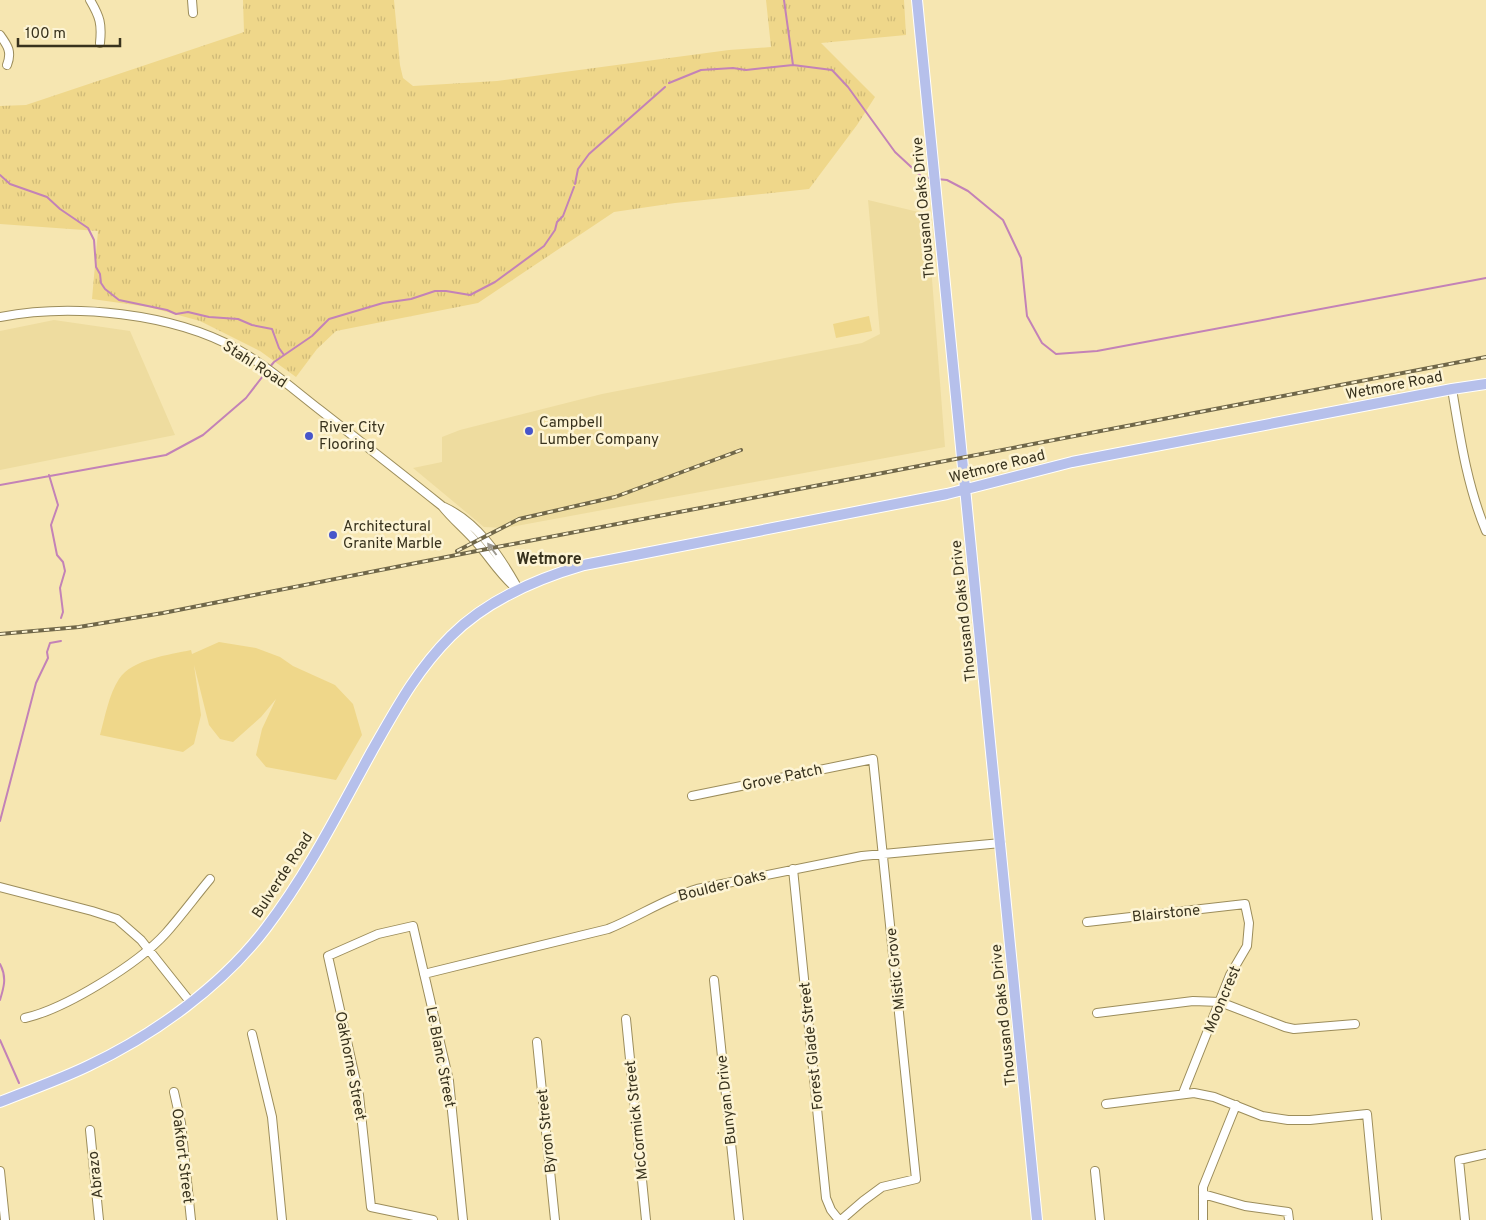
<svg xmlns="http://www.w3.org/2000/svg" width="1486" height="1220" font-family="Overpass,sans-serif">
<defs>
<pattern id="grass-tufts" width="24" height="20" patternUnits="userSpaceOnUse" patternTransform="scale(1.25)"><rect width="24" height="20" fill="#efd78a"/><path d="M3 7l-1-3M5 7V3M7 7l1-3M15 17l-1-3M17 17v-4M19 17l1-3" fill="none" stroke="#ceb977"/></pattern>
</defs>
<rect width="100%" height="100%" fill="#f6e6b1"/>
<!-- built -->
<path fill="#eedc9f" d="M868 200 927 214 945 447 505 528 484 527 413 468 442 462V437L460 430 602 394 862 343 880 334Z
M54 320 130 331 175 435 0 470V331Z"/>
<!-- grass -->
<path fill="url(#grass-tufts)" d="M243 0H394L400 65 403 78 413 86 497 81 729 50 771 47 766 0H904L906 35 821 43 875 97 857 125 809 189 675 203 614 212 478 303 336 331 317 349 296 377 260 351 200 321 149 307 92 299 98 231 0 224V106L26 105 244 32Z"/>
<!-- park -->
<path fill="#efd78a" d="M869 316 872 331 836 338 833 324Z
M219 642 256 648 280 657 293 666 335 685 353 704 362 735 336 780 266 767 256 755 262 729 276 699 261 717 233 742 220 739 209 725 194 665 201 715 194 744 183 752 100 735C105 717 109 694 119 679 132 659 169 655 191 650L192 654Z"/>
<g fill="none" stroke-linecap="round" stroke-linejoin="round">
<!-- stream -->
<path stroke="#c382b7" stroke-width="2" d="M784 0 793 65
M669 83 701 70 733 68 746 70 793 65 832 70 848 87 895 152 922 177 930 178
M0 175 10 184 47 197 60 209 88 228 94 240 96 267 100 274 101 283 105 289 119 300 167 310 176 314 188 312 209 317 238 319 252 325 272 329 279 348 284 355
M937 179 947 180 968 191 1003 220 1021 258 1027 316 1042 343 1056 354 1097 351 1486 278
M575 184 578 169 589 154 665 87
M269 368 274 362 312 336 329 319 383 303 411 299 435 291H446L470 295 495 282 544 246 555 230 557 222 563 216 574 187
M49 475 58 505 51 525 57 555 63 562 65 571 60 588 63 612 61 618
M0 485 166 455 203 435 246 398 266 372
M0 821 36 683 48 658 47 652 50 643 61 641
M0 964C7 977 4 987 0 1000
M0 1040 19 1083"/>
<!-- minor casing -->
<g stroke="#9c8d5b" stroke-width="10">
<path id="minor" d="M90 0C100 17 102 24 100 43
M192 0 193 13
M0 35C8 46 12 52 7 65
M0 317C73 303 172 313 237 349 267 366 293 389 320 410 361 442 402 474 442 506 453 520 466 530 477 543 492 560 500 575 518 590
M1452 389C1460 437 1467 486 1486 531
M444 507C477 522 499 555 516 585
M692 796 873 759 916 1179 882 1187 863 1201 841 1220
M793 869 826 1198 831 1210 839 1220
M0 887 92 911 117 919 141 940 191 1003
M1087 922 1245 904 1249 923 1247 946 1230 975 1183 1093
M424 974 608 929C638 917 666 898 697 889L862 856 1001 843
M714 980 739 1220
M1097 1013 1193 1001 1220 1002 1285 1027 1294 1029 1355 1024
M25 1018C65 1009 138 964 166 933 181 916 195 897 210 879
M626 1019 646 1220
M252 1034 272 1117 282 1220
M537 1042 555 1220
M174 1092 181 1123 191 1220
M1106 1104 1194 1093 1214 1097 1262 1116 1288 1120H1310L1367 1114 1377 1220
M90 1130 99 1220
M0 1171 5 1220
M1095 1171 1100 1220
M1203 1194 1245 1206 1288 1212 1289 1220
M433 1220 371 1207 359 1095 328 956 378 934 413 926 449 1081 463 1220
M1203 1220V1187L1236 1105
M1465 1220 1459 1160 1486 1154"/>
</g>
<!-- major casing -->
<g stroke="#fff" stroke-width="12">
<path id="major" d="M917 0 1037 1220
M0 1102C29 1090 59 1080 88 1066 154 1035 222 986 266 928 308 873 339 811 372 751 396 709 416 671 451 636 487 600 536 579 584 565L947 494 1072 462 1452 389 1486 384"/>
</g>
<!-- minor -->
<use href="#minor" stroke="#fff" stroke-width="8"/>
<!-- major -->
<use href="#major" stroke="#b6c0eb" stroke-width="10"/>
<!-- rail casing -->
<g stroke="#706749" stroke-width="4">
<path id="rail" d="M457 551 519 519 615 497 741 450
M0 634 79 627 163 613 492 548 1486 357"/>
</g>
<!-- rail -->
<use href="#rail" stroke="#fdf4d4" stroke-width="2" stroke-dasharray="5.5" stroke-linecap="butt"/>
</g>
<!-- one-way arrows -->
<defs><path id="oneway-solid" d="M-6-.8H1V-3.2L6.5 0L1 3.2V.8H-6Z" transform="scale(1.25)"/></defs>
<use fill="#9c988e" href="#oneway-solid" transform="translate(492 549) rotate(-127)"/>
<!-- markers -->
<g fill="#4755ca" stroke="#fdf4d4" stroke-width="2">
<circle cx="529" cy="431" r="5"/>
<circle cx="309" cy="436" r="5"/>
<circle cx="333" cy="535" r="5"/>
</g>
<g text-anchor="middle" stroke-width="5" stroke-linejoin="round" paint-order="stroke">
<!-- street labels -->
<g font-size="15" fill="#38321d" stroke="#fdf4d4">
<text transform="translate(923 208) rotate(-95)" y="5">Thousand Oaks Drive</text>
<text transform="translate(255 364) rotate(33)" y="5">Stahl Road</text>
<text transform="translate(1394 385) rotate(-11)" y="5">Wetmore Road</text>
<text transform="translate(997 466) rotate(-14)" y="5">Wetmore Road</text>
<text transform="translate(963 611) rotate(-96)" y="5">Thousand Oaks Drive</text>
<text transform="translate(782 777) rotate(-12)" y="5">Grove Patch</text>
<text transform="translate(282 875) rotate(-57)" y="5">Bulverde Road</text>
<text transform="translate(722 885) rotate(-14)" y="5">Boulder Oaks</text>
<text transform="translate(1166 913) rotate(-6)" y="5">Blairstone</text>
<text transform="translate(895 969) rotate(-96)" y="5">Mistic Grove</text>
<text transform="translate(1222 999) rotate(-67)" y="5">Mooncrest</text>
<text transform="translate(1003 1015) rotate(-96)" y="5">Thousand Oaks Drive</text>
<text transform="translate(811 1046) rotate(-96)" y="5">Forest Glade Street</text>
<text transform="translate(441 1057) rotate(79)" y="5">Le Blanc Street</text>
<text transform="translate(351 1066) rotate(79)" y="5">Oakhorne Street</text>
<text transform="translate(726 1100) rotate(-96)" y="5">Bunyan Drive</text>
<text transform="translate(636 1120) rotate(-96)" y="5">McCormick Street</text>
<text transform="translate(546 1131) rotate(-96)" y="5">Byron Street</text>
<text transform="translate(183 1156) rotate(83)" y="5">Oakfort Street</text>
<text transform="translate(95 1175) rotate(-96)" y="5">Abrazo</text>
</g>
<!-- poi labels -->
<g font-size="15" fill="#38321d" stroke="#fdf4d4" text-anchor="start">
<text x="539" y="427">Campbell<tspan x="539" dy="17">Lumber Company</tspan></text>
<text x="319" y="432">River City<tspan x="319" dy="17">Flooring</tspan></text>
<text x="343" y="531">Architectural<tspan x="343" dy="17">Granite Marble</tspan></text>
</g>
<!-- neighbourhood labels -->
<g font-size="16" font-weight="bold" fill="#38321d" stroke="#fdf4d4">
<text x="549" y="564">Wetmore</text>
</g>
</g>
<!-- scale -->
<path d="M18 38v8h102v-8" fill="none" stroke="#38321d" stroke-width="2.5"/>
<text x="25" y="38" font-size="15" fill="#38321d" stroke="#fdf4d4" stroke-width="4" paint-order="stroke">100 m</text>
</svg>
